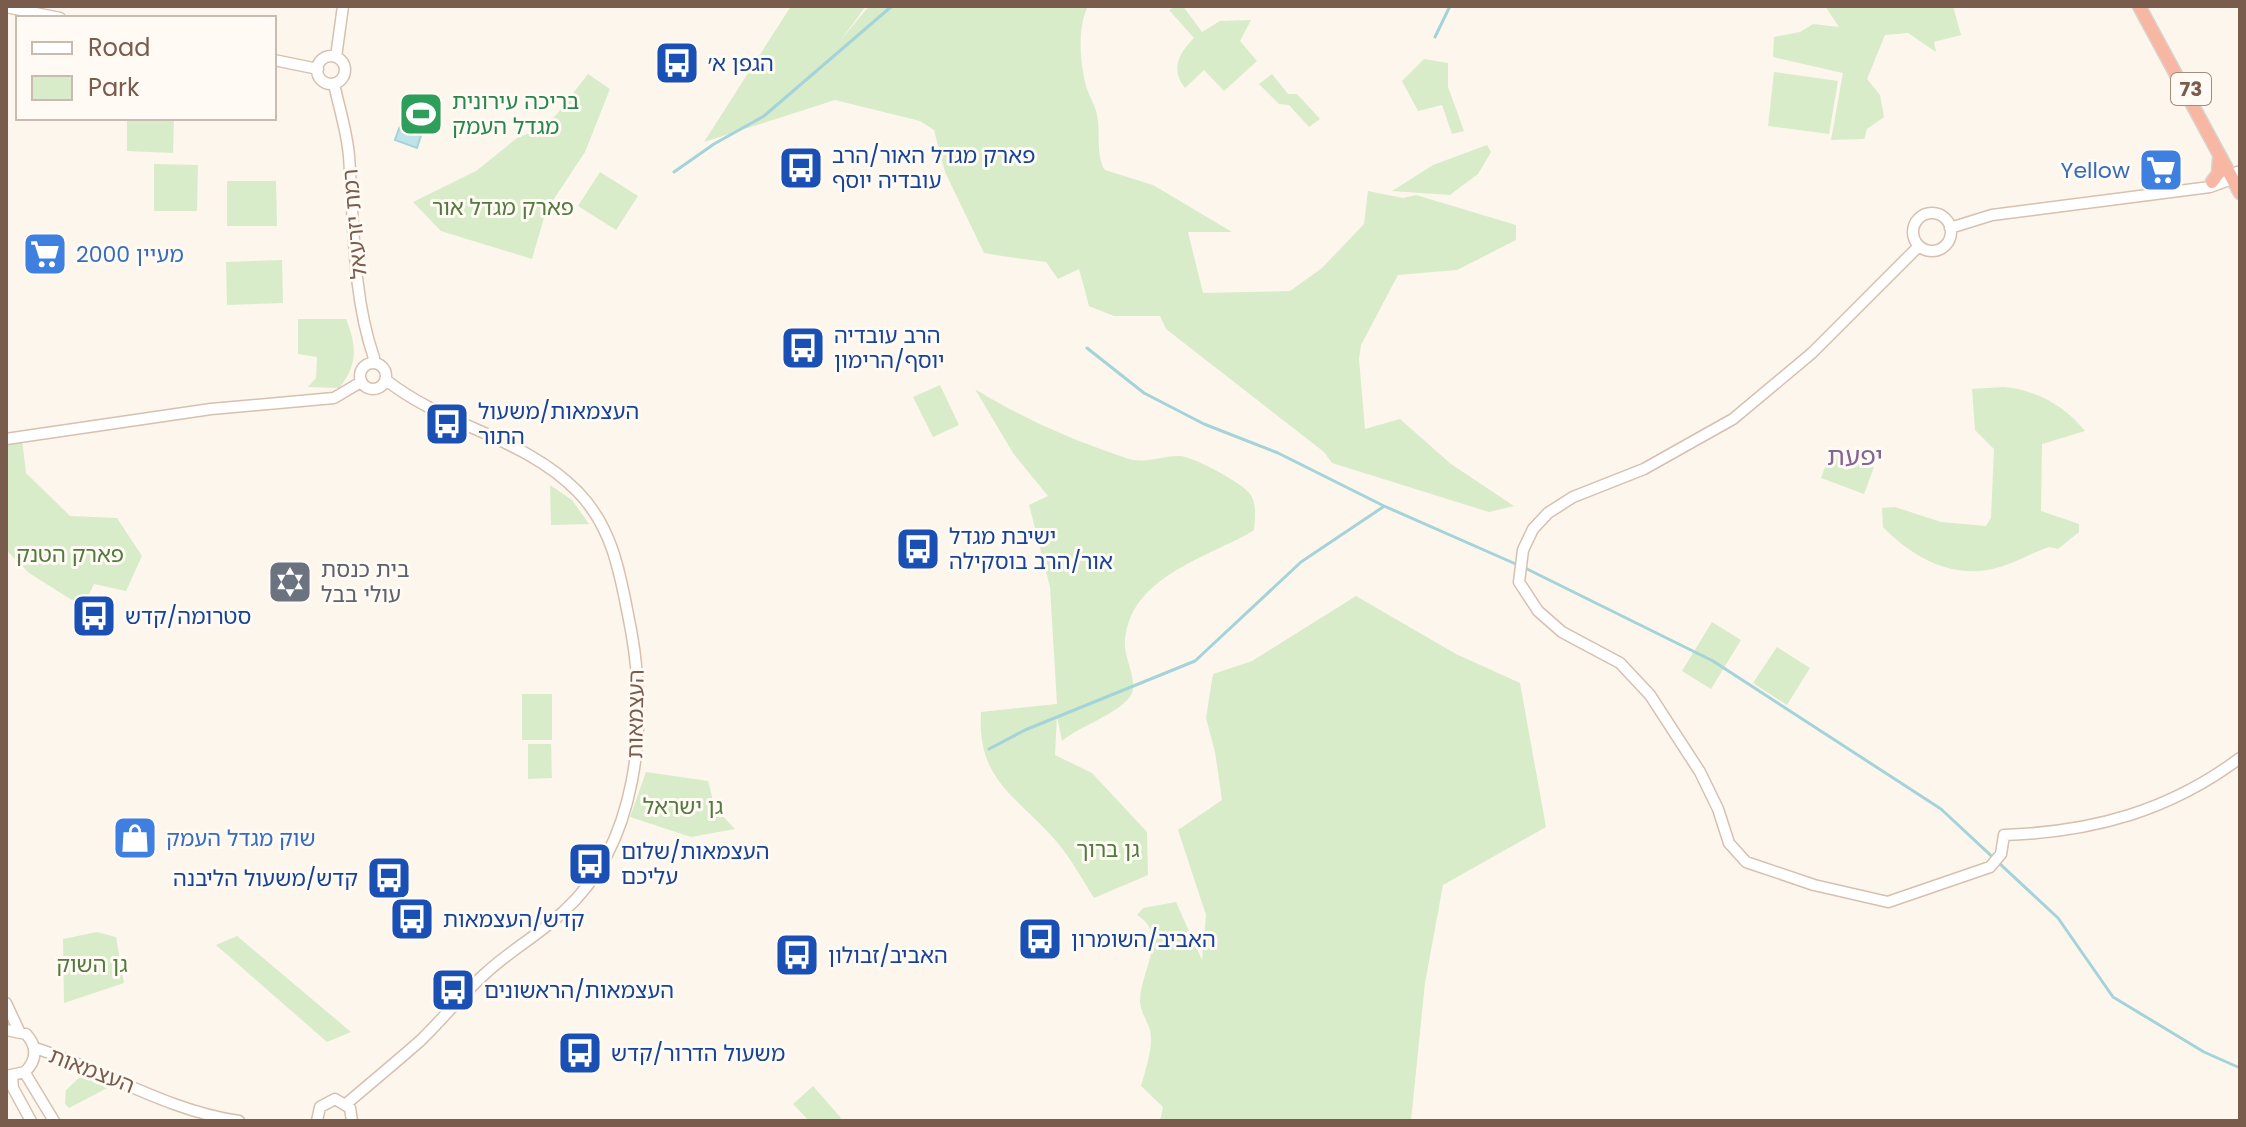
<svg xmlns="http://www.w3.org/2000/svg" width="2246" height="1127" font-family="Poppins,'Noto Sans Hebrew',sans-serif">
<rect width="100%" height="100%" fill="#fdf6ec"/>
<!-- green -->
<path fill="#d8ecc9" d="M791 6H866L841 40 869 6H1088C1077 28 1080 63 1086 86 1089 96 1095 104 1097 115 1101 133 1095 154 1105 170L1153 185 1232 232H1188L1203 293 1290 291 1322 268 1364 224 1368 191 1403 198 1416 195 1516 225V240L1457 270 1398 275 1361 345 1359 359 1365 429 1400 419 1451 464 1514 506 1489 512 1332 463 1324 452 1166 329 1160 316H1114L1089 306 1079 269 1058 279 1046 262C1024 259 1007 257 984 253L945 172 934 130 920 121 835 100 704 142Z
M1177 6H1183L1202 32 1220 21 1251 20 1240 41 1257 61 1224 91 1204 70 1185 88C1170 69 1179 53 1194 38L1169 10Z
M1825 6H1953L1961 35 1934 42 1936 52 1908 33 1885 35 1867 79 1880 95 1884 117 1867 129 1864 139 1831 140 1843 73 1773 57 1774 37 1800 32 1813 24 1839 27Z
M1424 59 1448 63V87L1464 131 1452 134 1442 105 1418 111 1402 81Z
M1774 72 1838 81 1829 134 1768 126Z
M588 74 610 89 585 152 546 211 532 259 441 231 413 202 476 171 517 138 538 130 556 115Z
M1272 74 1288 94H1297L1320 119 1309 127 1289 105 1279 104 1259 84Z
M127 118H174L173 153 127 151Z
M1487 145 1491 152 1478 174 1450 195 1392 191 1433 165Z
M154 164 198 165 197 211H154Z
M600 172 638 196 616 230 578 206Z
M227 181H276L277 226H227Z
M282 260 283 303 227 305 226 262Z
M298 319H346C357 346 358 365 339 388L308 387 316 378 317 357 298 354Z
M940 385 959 425 933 437 913 397Z
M2003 387C2035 389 2065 406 2085 431L2042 444 2041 511 2079 524V532L2058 549 2049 547C2031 553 2015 563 1996 568 1953 580 1912 557 1883 527L1882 508 1895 507 1941 522 1986 526 1991 518 1994 449 1975 430 1972 389Z
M975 389C1021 418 1075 441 1126 458 1145 465 1161 455 1181 456 1193 457 1243 483 1250 494 1257 503 1255 519 1254 530L1246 535C1199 560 1126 581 1125 645 1125 660 1137 679 1132 693 1124 712 1079 726 1062 741L1057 716 1055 755 1092 773 1147 832 1148 875 1094 898C1082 879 1070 857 1056 841 1016 795 977 781 981 712L1057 704 1050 587 1029 505 1048 496 1013 453Z
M22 439 26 473 70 516 117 518 142 556 126 591 94 584 83 607 29 573 6 550V442Z
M1831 451 1874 467 1864 494 1821 478Z
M550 485 572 500 589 524 551 525Z
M1356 596 1456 654 1520 683 1546 827 1443 885 1425 983 1411 1121H1160L1163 1107 1141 1086C1145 1070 1154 1047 1150 1030 1147 1020 1140 1011 1140 1001 1140 971 1170 935 1137 915L1143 908 1176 902 1202 960 1206 915 1178 830 1222 800 1215 752 1206 718 1213 674 1252 661Z
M1712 622 1741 640 1711 689 1682 671Z
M1777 647 1810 668 1787 705 1753 683Z
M522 694H552V740H522Z
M528 744H551L552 778 528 779Z
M646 772 708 781 715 808 735 829 691 837 630 817Z
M97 932 116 937 124 983 64 1003 63 939Z
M237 936 351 1032 327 1042 216 945Z
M80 1077 106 1080 111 1086 69 1108 65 1104 66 1090Z
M813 1086 841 1118 838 1121H809L793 1104Z"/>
<!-- water -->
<path fill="#bfe3e8" stroke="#a5d3da" stroke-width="2" d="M411 95 441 105 434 126 425 123 417 148 395 140Z"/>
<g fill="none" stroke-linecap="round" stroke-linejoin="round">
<!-- stream -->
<path stroke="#a5d3da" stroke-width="3" d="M1435 37 1450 6
M674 172 714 144 764 116 892 6
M1087 348 1144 393 1204 424 1278 453 1384 506 1518 565
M1525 568 1713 661 1941 809 2058 918 2113 997 2204 1052 2240 1068
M989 749 1025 730 1195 661 1301 562 1383 507"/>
<!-- secondary casing -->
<g stroke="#d6c0b0" stroke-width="13">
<path id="secondary" d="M6 7 60 18
M317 70a14 14 0 1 1 28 0a14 14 0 1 1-28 0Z
M336 57 343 6
M274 60 318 69
M334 84C339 107 347 132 349 156 354 223 352 294 374 358L372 362
M1913 232a19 19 0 1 1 38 0a19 19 0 1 1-38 0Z
M1950 228 1992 215 2210 187 2232 179 2237 172
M1919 246 1812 353 1733 419 1644 469 1573 497 1548 513 1533 529 1523 550 1519 582 1538 611 1562 632 1620 663 1650 695 1700 772 1718 809 1729 843 1746 862 1814 885 1888 902 1990 867 2001 854 2004 835C2093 832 2169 811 2240 758
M360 376a13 13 0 1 1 26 0a13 13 0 1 1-26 0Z
M6 439 211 409 334 398 361 382
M6 1003 19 1031
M6 1030 26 1034C38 1047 37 1060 25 1072L6 1076
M35 1048C104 1070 168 1111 239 1121
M25 1073 54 1121
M12 1077 13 1088 31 1121
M346 1104C371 1083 396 1062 420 1041 443 1019 463 993 487 972 511 950 540 934 563 912 639 844 648 724 631 630 621 580 615 530 578 492 525 437 445 427 386 380
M317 1121 320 1107 335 1099 350 1108 352 1121"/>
</g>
<!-- highway casing -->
<g stroke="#dad1cd" stroke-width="15">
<path id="highway" d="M2139 6 2240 193
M2212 182 2218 174 2219 160"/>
</g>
<!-- secondary -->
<use href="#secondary" stroke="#fff" stroke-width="10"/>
<!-- highway -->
<use href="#highway" stroke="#f7b7a3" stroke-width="12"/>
</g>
<!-- icons -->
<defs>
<g id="bus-square" transform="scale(2.3)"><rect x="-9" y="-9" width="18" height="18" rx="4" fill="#1a4fb4" stroke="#fffaf3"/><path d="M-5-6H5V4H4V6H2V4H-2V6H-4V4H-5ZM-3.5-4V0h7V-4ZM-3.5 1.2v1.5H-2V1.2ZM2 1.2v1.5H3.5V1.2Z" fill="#fff"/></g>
<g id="stadium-square" transform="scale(2.3)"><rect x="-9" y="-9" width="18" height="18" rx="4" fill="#2e9e5b" stroke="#fffaf3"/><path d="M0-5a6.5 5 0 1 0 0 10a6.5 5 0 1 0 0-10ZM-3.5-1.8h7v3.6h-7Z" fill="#fff"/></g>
<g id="supermarket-square" transform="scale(2.3)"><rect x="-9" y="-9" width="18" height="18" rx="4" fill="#3f7fe0" stroke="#fffaf3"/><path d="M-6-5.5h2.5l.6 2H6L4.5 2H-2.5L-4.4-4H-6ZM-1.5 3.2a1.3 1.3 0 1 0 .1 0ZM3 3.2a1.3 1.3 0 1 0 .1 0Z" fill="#fff"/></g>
<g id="synagogue-square" transform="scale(2.3)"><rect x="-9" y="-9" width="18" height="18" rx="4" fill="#6b7280" stroke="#fffaf3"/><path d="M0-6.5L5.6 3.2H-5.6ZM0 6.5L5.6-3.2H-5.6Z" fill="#fff"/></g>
<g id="shop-square" transform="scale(2.3)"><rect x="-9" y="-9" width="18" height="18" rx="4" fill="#3f7fe0" stroke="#fffaf3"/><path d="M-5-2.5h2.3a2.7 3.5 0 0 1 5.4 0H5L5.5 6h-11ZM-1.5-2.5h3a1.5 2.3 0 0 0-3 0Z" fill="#fff"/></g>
</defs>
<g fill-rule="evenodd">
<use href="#bus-square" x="677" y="63"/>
<use href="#stadium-square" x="421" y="114"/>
<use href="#bus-square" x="801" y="168"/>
<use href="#supermarket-square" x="2161" y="170"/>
<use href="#supermarket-square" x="45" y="254"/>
<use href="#bus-square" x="803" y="348"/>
<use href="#bus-square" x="447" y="424"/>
<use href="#bus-square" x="918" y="549"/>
<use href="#synagogue-square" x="290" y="582"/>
<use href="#bus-square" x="94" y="616"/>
<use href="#shop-square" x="135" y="838"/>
<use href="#bus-square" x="590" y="864"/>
<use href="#bus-square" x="389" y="878"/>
<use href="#bus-square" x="412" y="919"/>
<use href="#bus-square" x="1040" y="939"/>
<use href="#bus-square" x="797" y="955"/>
<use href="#bus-square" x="453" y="990"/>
<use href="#bus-square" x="580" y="1053"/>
</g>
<g text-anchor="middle" stroke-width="6" stroke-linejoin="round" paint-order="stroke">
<!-- shield labels -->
<rect fill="#fffaf3" stroke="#a28b7f" stroke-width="2" x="2171" y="73" width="40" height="32" rx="6"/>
<g font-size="20" font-weight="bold" fill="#7a5c4d">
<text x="2191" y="96">73</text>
</g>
<!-- transit labels -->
<g font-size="22" fill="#164399" stroke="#fffaf3" text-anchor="start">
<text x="708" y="71">הגפן א׳</text>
<text x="832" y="163">פארק מגדל האור/הרב<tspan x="832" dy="25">עובדיה יוסף</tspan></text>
<text x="834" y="343">הרב עובדיה<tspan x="834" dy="25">יוסף/הרימון</tspan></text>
<text x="478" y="419">העצמאות/משעול<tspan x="478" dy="25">התור</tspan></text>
<text x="949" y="544">ישיבת מגדל<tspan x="949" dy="25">אור/הרב בוסקילה</tspan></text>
<text x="125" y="624">סטרומה/קדש</text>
<text x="621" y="859">העצמאות/שלום<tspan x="621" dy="25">עליכם</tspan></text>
<text x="358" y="886" text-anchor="end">קדש/משעול הליבנה</text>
<text x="443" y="927">קדש/העצמאות</text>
<text x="1071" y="947">האביב/השומרון</text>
<text x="828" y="963">האביב/זבולון</text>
<text x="484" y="998">העצמאות/הראשונים</text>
<text x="611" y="1061">משעול הדרור/קדש</text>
</g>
<!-- leisure labels -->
<g font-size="22" fill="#27864d" stroke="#fffaf3" text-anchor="start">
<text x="452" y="109">בריכה עירונית<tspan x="452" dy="25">מגדל העמק</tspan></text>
</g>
<!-- shop labels -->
<g font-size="22" fill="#366cbe" stroke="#fffaf3" text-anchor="start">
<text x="2130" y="178" text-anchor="end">Yellow</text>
<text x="76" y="262">מעיין 2000</text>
<text x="166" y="846">שוק מגדל העמק</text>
</g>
<!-- park labels -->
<g font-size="22" fill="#537a41" stroke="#fffaf3">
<text x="503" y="215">פארק מגדל אור</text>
<text x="70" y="562">פארק הטנק</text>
<text x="683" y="814">גן ישראל</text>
<text x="1108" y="857">גן ברוך</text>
<text x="92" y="972">גן השוק</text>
</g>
<!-- street labels -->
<g font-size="22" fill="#7a5c4d" stroke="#fffaf3">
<text transform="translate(354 224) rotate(-95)" y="8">רמת יזרעאל</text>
<text transform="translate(635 714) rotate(-89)" y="8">העצמאות</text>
<text transform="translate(92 1070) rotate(21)" y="8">העצמאות</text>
</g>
<!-- worship labels -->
<g font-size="22" fill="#5b616d" stroke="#fffaf3" text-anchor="start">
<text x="321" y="577">בית כנסת<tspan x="321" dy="25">עולי בבל</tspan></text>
</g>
<!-- quarter labels -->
<g font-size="26" fill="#846695" stroke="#fffaf3">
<text x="1855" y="465">יפעת</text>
</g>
</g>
<!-- border -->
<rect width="2246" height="1127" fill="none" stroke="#7a5c4d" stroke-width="16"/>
<!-- legend -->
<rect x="16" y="16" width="260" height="104" fill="#fffaf3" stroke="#cabbb1" stroke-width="2"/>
<rect x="32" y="42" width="40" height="12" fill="#ffffff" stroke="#cabbb1" stroke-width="2"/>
<text x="88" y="56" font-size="24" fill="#7a5c4d">Road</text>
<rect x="32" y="76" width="40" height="24" fill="#d8ecc9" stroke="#cabbb1" stroke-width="2"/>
<text x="88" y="96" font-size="24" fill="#7a5c4d">Park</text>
</svg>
